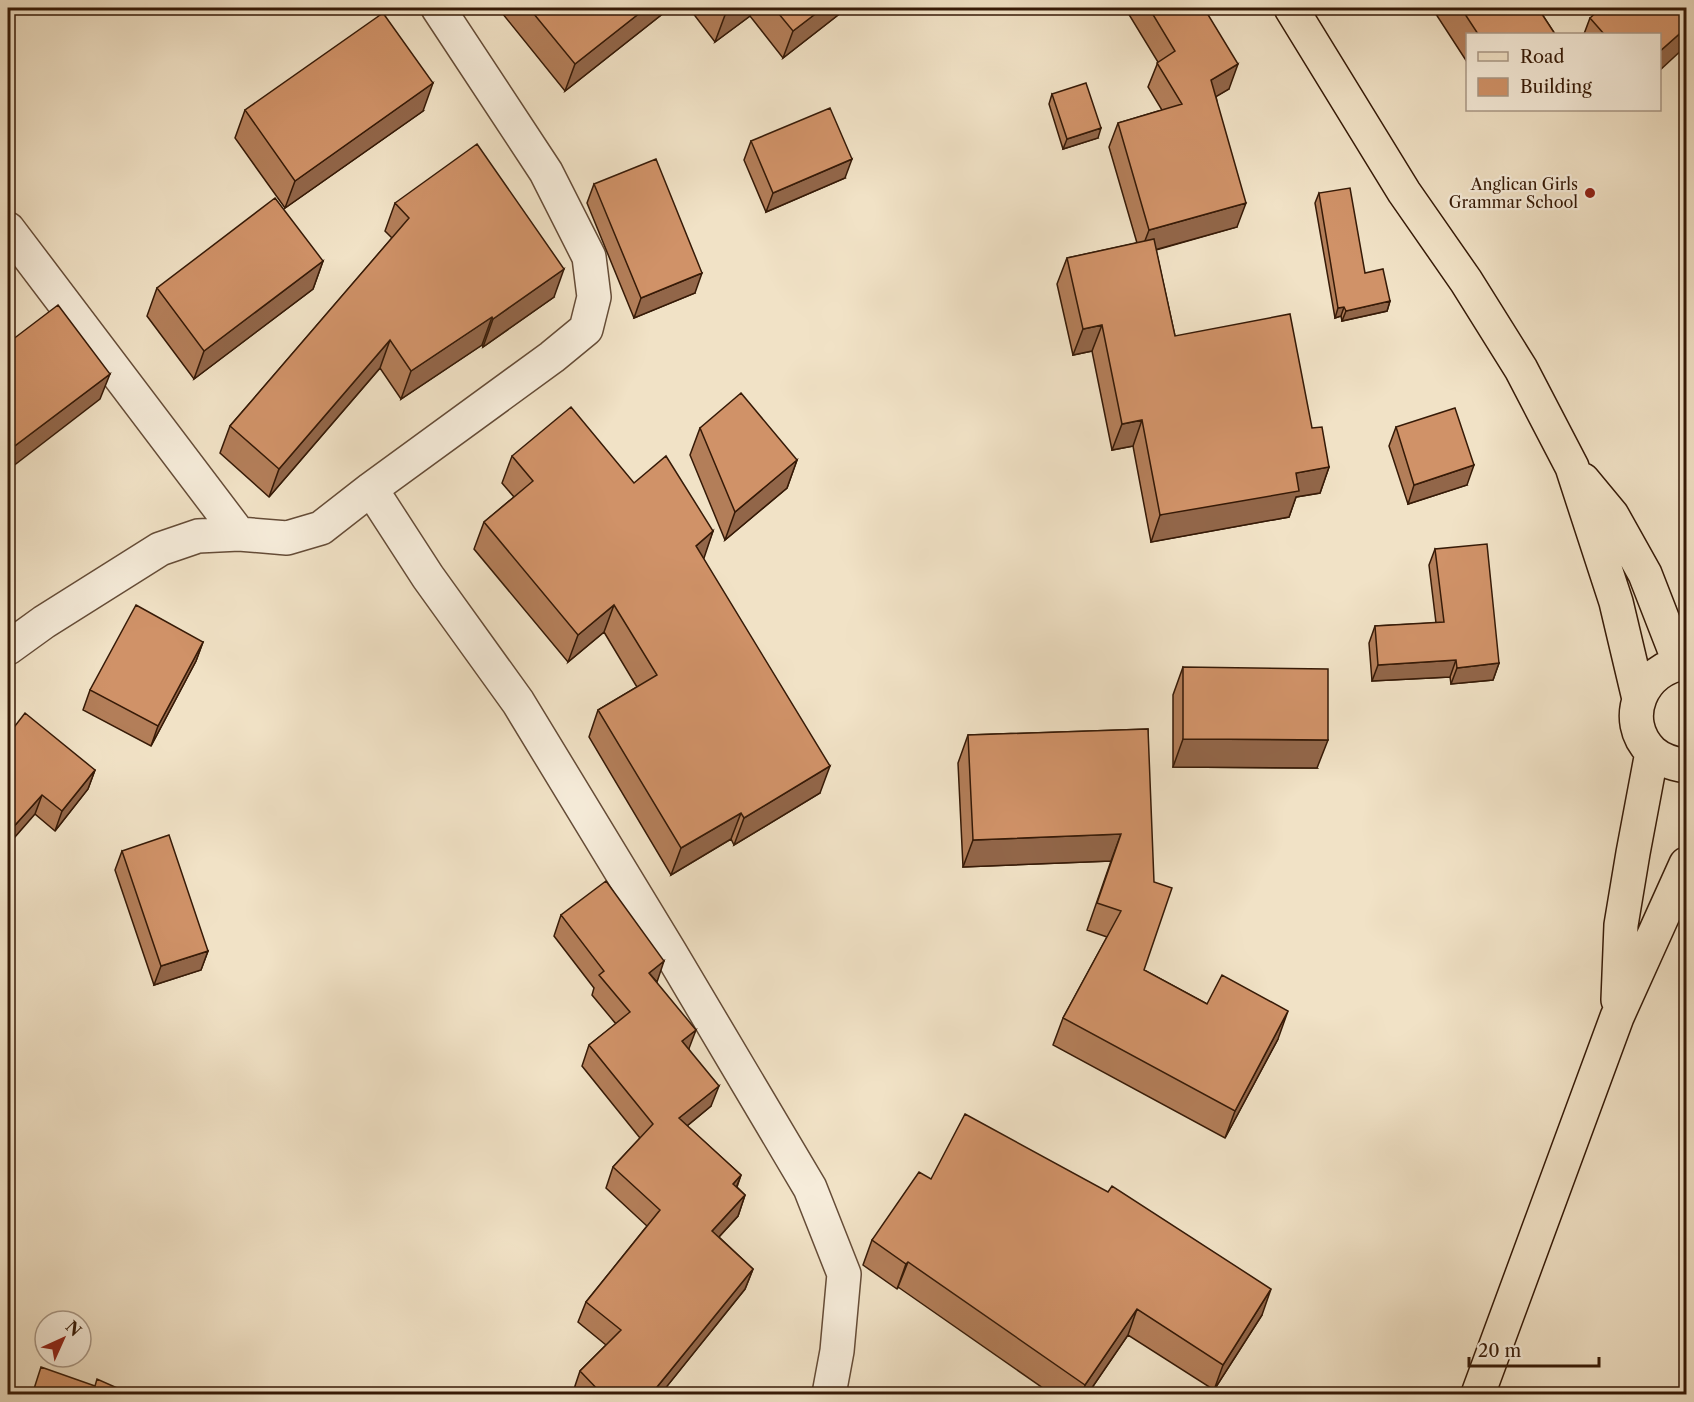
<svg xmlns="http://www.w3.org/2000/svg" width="1694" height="1402" font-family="'Libre Caslon Text',serif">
<rect width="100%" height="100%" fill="#f1e2c6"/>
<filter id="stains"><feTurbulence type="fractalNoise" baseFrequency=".00333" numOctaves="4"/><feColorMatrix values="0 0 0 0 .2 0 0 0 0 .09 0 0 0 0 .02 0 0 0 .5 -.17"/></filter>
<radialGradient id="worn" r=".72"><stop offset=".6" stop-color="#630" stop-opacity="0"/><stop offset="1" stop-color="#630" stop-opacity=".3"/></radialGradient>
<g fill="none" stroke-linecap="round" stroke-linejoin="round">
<!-- minor casing -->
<g stroke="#654c37" stroke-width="36">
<path id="minor" d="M8 229 239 534
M371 489 428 577 518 702 670 952 810 1188 844 1274 837 1351 829 1394
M8 648 44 622 160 549 198 536 239 534 287 538 321 528 371 489 552 357 586 329 594 297 589 257 546 172 438 8"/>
</g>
<!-- primary casing -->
<g stroke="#361a07" stroke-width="36">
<path id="primary" d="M1291 8 1404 192 1466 281 1521 369 1572 467 1616 602 1639 699
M1583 480 1612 515 1645 574 1680 664
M1686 663C1642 667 1619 720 1652 752 1662 761 1674 764 1686 766
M1618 1000 1621 925 1633 853 1652 752
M1478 1394 1617 1017 1686 864"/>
</g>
<!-- minor -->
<use href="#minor" stroke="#f6ecda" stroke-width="33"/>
<!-- primary -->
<use href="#primary" stroke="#f1e2c6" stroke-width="33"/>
</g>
<!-- wall -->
<path fill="#b37e59" stroke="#361a07" stroke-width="1.5" d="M498 8H670L565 91Z
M689 8H847L783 58 750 16 715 42Z
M1125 8H1204L1229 89 1216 96 1237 227 1156 250 1175 336 1312 428 1329 467 1320 493 1296 497 1289 517 1151 542 1133 446 1112 450 1092 351 1073 355 1057 284 1067 258 1137 243 1109 147 1118 123 1162 110 1148 87 1158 62Z
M1432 8H1538L1555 34H1467V62Z
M1590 18 1659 34H1584Z
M1052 94 1098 138 1063 149 1049 104Z
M245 110 423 111 285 208 235 138Z
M751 141 845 178 766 212 744 160Z
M594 184 695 293 634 318 587 203Z
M1319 193 1365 273 1390 301 1387 311 1342 321 1341 316 1335 318 1315 203Z
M395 203 554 297 483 347 482 345 401 399 380 368 269 497 220 453 230 426 392 238 385 231Z
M323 261 313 289 194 379 147 316 157 288Z
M1396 427 1467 485 1408 504 1389 446Z
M700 428 797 460 787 488 725 540 690 455Z
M512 456 634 483 713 531 703 558 820 793 734 845 731 839 671 875 589 737 598 710 637 687 604 632 568 662 474 549 484 522 514 497 502 483Z
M1435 549 1499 663 1493 680 1451 684 1450 677 1372 681 1369 643 1375 626 1436 623 1429 565Z
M203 642 196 661 151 746 83 710 90 690Z
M1183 667 1317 768 1173 767V695Z
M1148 729 1144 970 1207 1004 1278 1039 1225 1138 1053 1045 1063 1018 1107 937 1087 930 1111 861 963 867 958 763 968 735Z
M8 735 95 770 88 789 55 831 35 814Z
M122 851 208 951 201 970 154 985 115 870Z
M561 915 656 982 689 1049 711 1106 687 1126 741 1175 737 1187 745 1195 738 1216 719 1237 753 1269 745 1289 662 1392 663 1395H575L573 1392 580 1371 606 1345 578 1322 586 1302 647 1226 606 1188 613 1167 640 1138 582 1066 589 1045 616 1024 592 995 594 988 554 936Z
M931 1179 1262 1315 1214 1390 1128 1335 1087 1395H1053L898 1287 897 1289 863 1265 872 1240Z"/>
<!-- shaded-wall -->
<path fill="#926649" stroke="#361a07" stroke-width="1.5" d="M646 8H670L565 91 575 64Z
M735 8H752L750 16 715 42 725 15Z
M823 8H847L783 58 793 31Z
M1686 28V46L1659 71V52Z
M1238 64 1229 89 1202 105 1211 80Z
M433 83 423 111 285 208 295 181Z
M1101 128 1098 138 1063 149 1067 139Z
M852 159 845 178 766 212 773 193Z
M1246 203 1237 227 1140 254 1149 230Z
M323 261 313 289 194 379 204 351Z
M564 269 554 297 483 347 493 319Z
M702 273 695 293 634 318 641 298Z
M1390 301 1387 311 1342 321 1346 311Z
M1344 307 1341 316 1335 318 1338 308Z
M492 317 482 345 401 399 411 371Z
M1102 325 1092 351 1073 355 1083 329Z
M390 340 380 368 269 497 279 469Z
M110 374 100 399 8 470V451Z
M1142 420 1133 446 1112 450 1122 424Z
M797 460 787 488 725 540 735 512Z
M1474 465 1467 485 1408 504 1414 485Z
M1329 467 1320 493 1296 497 1289 517 1151 542 1160 515 1296 473Z
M713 531 704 558 686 573 696 546Z
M614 605 604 632 568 662 578 635Z
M203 642 196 661 151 746 158 726Z
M1456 660 1450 677 1372 681 1378 665Z
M1499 663 1493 680 1451 684 1457 668Z
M1183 739 1328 740 1317 768 1173 767Z
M830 766 820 793 734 845 744 818Z
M95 770 88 789 55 831 62 811Z
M42 795 35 814 8 845V833Z
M741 813 731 839 671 875 681 848Z
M1121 834 1111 861 963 867 973 840Z
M208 951 201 970 154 985 161 966Z
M664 961 657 982 649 973Z
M1288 1011 1278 1039 1225 1138 1235 1111Z
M696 1030 688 1051 682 1041Z
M719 1086 711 1106 671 1139 679 1118Z
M741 1175 733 1196V1184Z
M745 1195 738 1216 705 1252 712 1231Z
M908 1262 898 1287 897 1289 906 1264Z
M753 1269 745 1289 660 1395 657 1387Z
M1271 1289 1262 1315 1214 1390 1223 1365Z
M1137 1309 1128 1335 1087 1395H1082L1085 1385Z"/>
<!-- building -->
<path fill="#d09268" stroke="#361a07" stroke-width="1.5" d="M529 8H646L575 64Z
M719 8H735L725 15Z
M774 8H823L793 31Z
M1149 8H1204L1238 64 1211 80 1246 203 1149 230 1118 123 1182 104 1157 63 1175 51Z
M1461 8H1538L1555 34H1478Z
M1601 8H1686V28L1659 52V34H1604L1590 18Z
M383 13 433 83 295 181 245 110Z
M1086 83 1101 128 1067 139 1052 94Z
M830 108 852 159 773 193 751 141Z
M477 144 564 269 493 319 492 317 411 371 390 340 279 469 230 426 409 218 395 203Z
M656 159 702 273 641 298 594 184Z
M1350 188 1365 273 1383 269 1390 301 1346 311 1344 307 1338 308 1319 193Z
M275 198 323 261 204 351 157 288Z
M1154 239 1175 336 1290 314 1312 428 1322 427 1329 467 1296 473 1299 491 1160 515 1142 420 1122 424 1102 325 1083 329 1067 258Z
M58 305 110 374 8 451V343Z
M741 393 797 460 735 512 700 428Z
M571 407 634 483 666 456 713 531 696 546 830 766 744 818 741 813 681 848 598 710 657 675 614 605 578 635 484 522 533 481 512 456Z
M1455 408 1474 465 1414 485 1396 427Z
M1487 544 1499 663 1457 668 1456 660 1378 665 1375 626 1444 622 1435 549Z
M136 605 203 642 158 726 90 690Z
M1183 667 1328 669V740L1183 739Z
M25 713 95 770 62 811 42 795 8 833V735Z
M1148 729 1154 882 1172 888 1144 970 1207 1004 1222 975 1288 1011 1235 1111 1063 1018 1121 911 1097 903 1121 834 973 840 968 735Z
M169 835 208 951 161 966 122 851Z
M606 881 664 961 649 973 696 1030 682 1041 719 1086 679 1118 741 1175 733 1184 745 1195 712 1231 753 1269 657 1387 663 1393 662 1395H603L580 1371 621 1330 586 1302 660 1210 613 1167 653 1124 589 1045 630 1012 599 975 604 971 561 915Z
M965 1114 1108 1192 1112 1186 1271 1289 1223 1365 1137 1309 1085 1385 908 1262 906 1264 872 1240 919 1172 931 1179Z
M41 1367 95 1386 97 1379 133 1395H32Z"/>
<!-- markers -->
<circle fill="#8f2418" stroke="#f6ecda" stroke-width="2" cx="1590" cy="193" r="6"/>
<g text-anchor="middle" stroke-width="4.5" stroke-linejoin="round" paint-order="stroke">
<!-- poi labels -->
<g font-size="16" fill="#361a07" stroke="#f6ecda" text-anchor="end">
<text x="1578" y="190">Anglican Girls<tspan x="1578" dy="18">Grammar School</tspan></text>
</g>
</g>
<!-- margin -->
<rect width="1694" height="1402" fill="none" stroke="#f1e2c6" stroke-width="30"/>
<rect x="9" y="9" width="1676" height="1384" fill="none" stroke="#361a07" stroke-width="3"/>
<rect x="15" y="15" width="1664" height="1372" fill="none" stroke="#361a07" stroke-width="1.5"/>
<!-- legend -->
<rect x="1466" y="33" width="195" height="78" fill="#f6ecda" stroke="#a99886" stroke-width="1.5"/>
<rect x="1478" y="52" width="30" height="9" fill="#f1e2c6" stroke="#a99886" stroke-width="1.5"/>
<text x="1520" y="63" font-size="18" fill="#361a07">Road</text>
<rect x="1478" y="78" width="30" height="18" fill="#d09268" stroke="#a99886" stroke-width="1.5"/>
<text x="1520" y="93" font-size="18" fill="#361a07">Building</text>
<!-- north arrow -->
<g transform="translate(63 1339) rotate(45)"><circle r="28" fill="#f6ecda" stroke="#a99886" stroke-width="1.5"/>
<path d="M0-4.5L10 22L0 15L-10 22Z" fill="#8f2418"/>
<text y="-9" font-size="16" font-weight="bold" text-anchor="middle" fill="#361a07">N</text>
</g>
<!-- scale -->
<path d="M1469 1357v9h130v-9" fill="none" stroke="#361a07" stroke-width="3"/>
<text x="1478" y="1357" font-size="18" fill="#361a07" stroke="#f6ecda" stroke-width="4.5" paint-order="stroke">20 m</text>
<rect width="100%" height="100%" filter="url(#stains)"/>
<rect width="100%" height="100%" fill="url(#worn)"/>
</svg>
